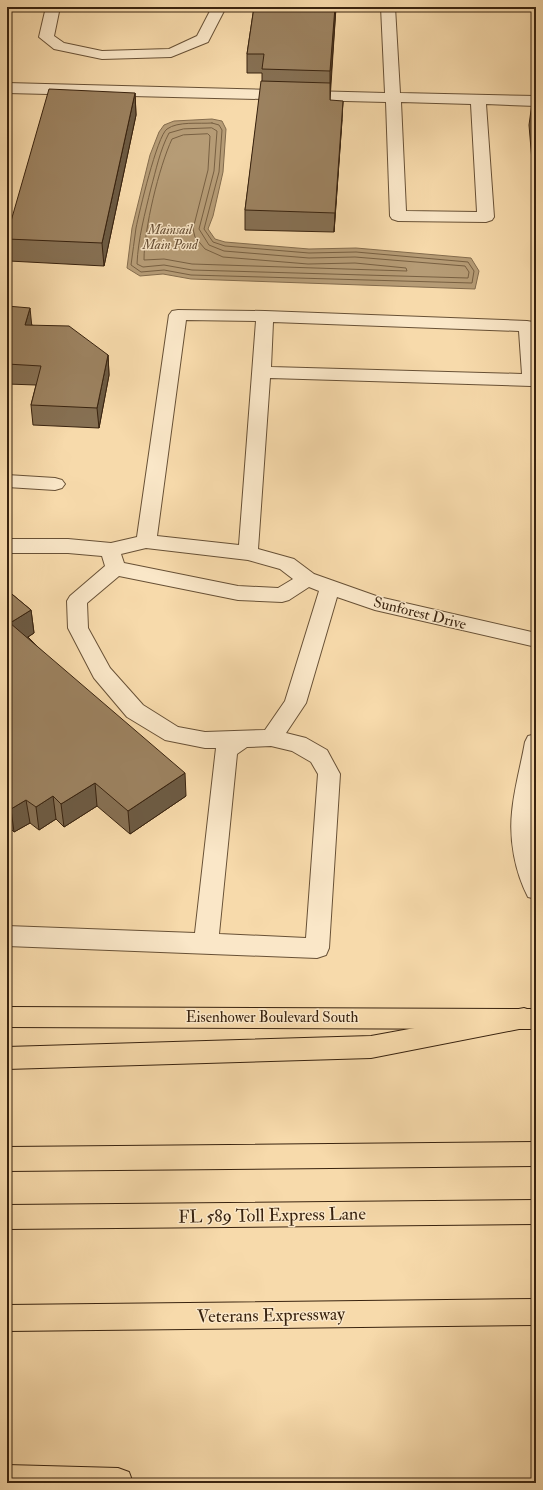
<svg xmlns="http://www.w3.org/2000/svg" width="543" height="1490" font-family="'IM FELL Double Pica',serif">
<rect width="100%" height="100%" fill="#f7daab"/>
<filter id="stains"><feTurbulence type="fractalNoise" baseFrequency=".005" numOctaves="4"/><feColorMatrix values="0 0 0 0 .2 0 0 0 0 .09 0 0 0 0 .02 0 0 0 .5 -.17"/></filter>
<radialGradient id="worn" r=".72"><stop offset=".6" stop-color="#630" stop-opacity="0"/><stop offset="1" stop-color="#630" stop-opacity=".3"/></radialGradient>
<!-- water -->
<path fill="#b69c76" stroke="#846c4d" d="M212 119 222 121 226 129 223 172 213 216 208 229 215 239 225 242 309 249 356 248 471 258 479 271 475 289 191 279 163 274 140 276 127 268 132 228 150 155 159 132 164 125 174 121Z"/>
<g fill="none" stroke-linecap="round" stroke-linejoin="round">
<!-- shore -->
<path stroke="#786042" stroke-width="1" d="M212 123 219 125 222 130 219 172 204 229 213 242 225 246 309 253 356 252 468 262 474 271 472 283 191 275 164 270 141 272 131 265C133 253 134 240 136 228 139 213 157 136 167 129 178 121 199 124 212 123Z
M212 128 217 131 214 171 199 229 209 245 224 251 309 258 355 257 465 266 469 272 468 278 192 270 164 265 143 267 137 264C138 239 145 213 151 188 156 170 160 150 169 133L183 129Z
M208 134 210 136 208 170 193 229 195 237 205 249 223 257 308 264 355 263 406 268 407 271 192 264 164 259 144 260C144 229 159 167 172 139L183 135Z"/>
<!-- minor casing -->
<g stroke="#685136" stroke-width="2">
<path id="minor" d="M46 7H60L54 36 64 43 102 51 169 49 197 36 210 11V7H224V11L208 42 171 57 102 59 54 49 39 37Z
M381 7H395L400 93 536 96V106L486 104 494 217 492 220 486 222 398 221 392 219 390 216 386 102 7 93V83L385 93ZM401 102 471 104 477 212 406 211Z
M178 310 265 311 527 321 533 322 536 326V384L531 386 270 378 258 549 294 559 314 574 379 597 536 633V647L375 610 337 597 306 703 286 733 306 738 327 750 340 774 329 948 326 955 317 958 7 946V926L195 933 216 748H205L165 740 127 717 94 678 68 628 67 601 70 596 105 566 102 556 68 553H7V539H68L111 543 137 537 169 315 172 311ZM186 320 256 321 239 545 157 536ZM273 322 519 331 522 374 271 367ZM146 548 248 560 280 569 293 579 278 588 238 586 124 563 121 554ZM119 576 238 600 282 602 289 600 309 587 319 591 285 701 265 730 205 732 178 727 143 705 110 668 88 628 87 603ZM271 746 292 751 311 762 318 774 306 938 219 934 237 754 247 747Z
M7 475 55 478 62 480 65 484 62 488 55 490 7 487Z
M536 734V800L534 821 536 848V899L528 897C515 872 509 840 512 812 514 789 521 765 525 742L528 736Z"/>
</g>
<!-- major casing -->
<g stroke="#39230f" stroke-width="2">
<path id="major" d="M7 1007 536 1009V1029L7 1027Z"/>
</g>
<!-- highway casing -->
<g stroke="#39230f" stroke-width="2">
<path id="highway" d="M524 1008 533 1011 536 1017 533 1025 524 1028 371 1058 7 1069V1047L371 1036Z
M536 1142V1166L7 1171V1147Z
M536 1200V1224L7 1229V1205Z
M536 1299V1325L7 1331V1305Z
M7 1465 118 1468 129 1472 133 1483H7Z"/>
</g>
<!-- minor -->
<use href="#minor" fill="#fae7c8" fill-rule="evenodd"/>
<!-- major -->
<use href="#major" fill="#f7daab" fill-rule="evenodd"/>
<!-- highway -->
<use href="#highway" fill="#f7daab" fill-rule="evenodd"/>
</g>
<!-- wall -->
<path fill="#867053" stroke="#39230f" d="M254 7H336L330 100 342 120 334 232 245 230V210L262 81V73H247V54Z
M135 93 136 115 104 266 9 261 7 247V235Z
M532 103H536V209L529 125Z
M7 306 32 325 108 355 109 375 99 428 33 425 31 405 36 385 7 384Z
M7 590 31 610 34 633 28 637 186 796 130 834 97 806 64 827 56 819 39 830 30 823 14 832 7 825Z"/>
<!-- shaded-wall -->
<path fill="#6d5b43" stroke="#39230f" d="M335 7H336L330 90V71Z
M135 93 136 115 104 266 102 243Z
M343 101 342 120 334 232 335 213Z
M30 308 32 328 25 325Z
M108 355 109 375 99 428 97 408Z
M31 610 34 633 14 646 10 623Z
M185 773 186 796 130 834 128 811Z
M95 783 97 806 64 827 61 804Z
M53 796 56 819 39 830 36 807Z
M26 800 30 823 14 832 11 809Z"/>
<!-- building -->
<path fill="#9c8260" stroke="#39230f" d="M254 7H335L330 71 262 69 264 54H247Z
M261 81 330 83V100L343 101 335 213 245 210Z
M49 89 135 93 102 243 7 239V235Z
M532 103H536V155Z
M7 306 30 308 25 325 69 326 108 355 97 408 31 405 41 366 7 364Z
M7 590 31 610 10 623 185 773 128 811 95 783 61 804 53 796 36 807 26 800 11 809 7 805Z"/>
<g text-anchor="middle" stroke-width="3" stroke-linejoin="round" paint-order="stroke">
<!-- far-water labels -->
<g font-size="13" font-style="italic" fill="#654d33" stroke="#fae7c8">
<text x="170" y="234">Mainsail<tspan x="170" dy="15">Main Pond</tspan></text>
</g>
<!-- street labels -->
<g font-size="15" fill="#39230f" stroke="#fae7c8">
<text transform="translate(420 613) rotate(14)" y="5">Sunforest Drive</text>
<text x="272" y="1022">Eisenhower Boulevard South</text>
</g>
<!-- near-street labels -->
<g font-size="18" fill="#39230f" stroke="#fae7c8">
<text transform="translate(272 1215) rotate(-1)" y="6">FL 589 Toll Express Lane</text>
<text transform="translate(271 1315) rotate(-1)" y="6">Veterans Expressway</text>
</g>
</g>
<!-- margin -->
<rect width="543" height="1490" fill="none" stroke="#f7daab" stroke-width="24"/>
<rect x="8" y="8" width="527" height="1474" fill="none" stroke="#39230f" stroke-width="2"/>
<rect x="12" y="12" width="519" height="1466" fill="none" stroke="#39230f"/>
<rect width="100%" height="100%" filter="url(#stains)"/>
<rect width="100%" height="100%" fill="url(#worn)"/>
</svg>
